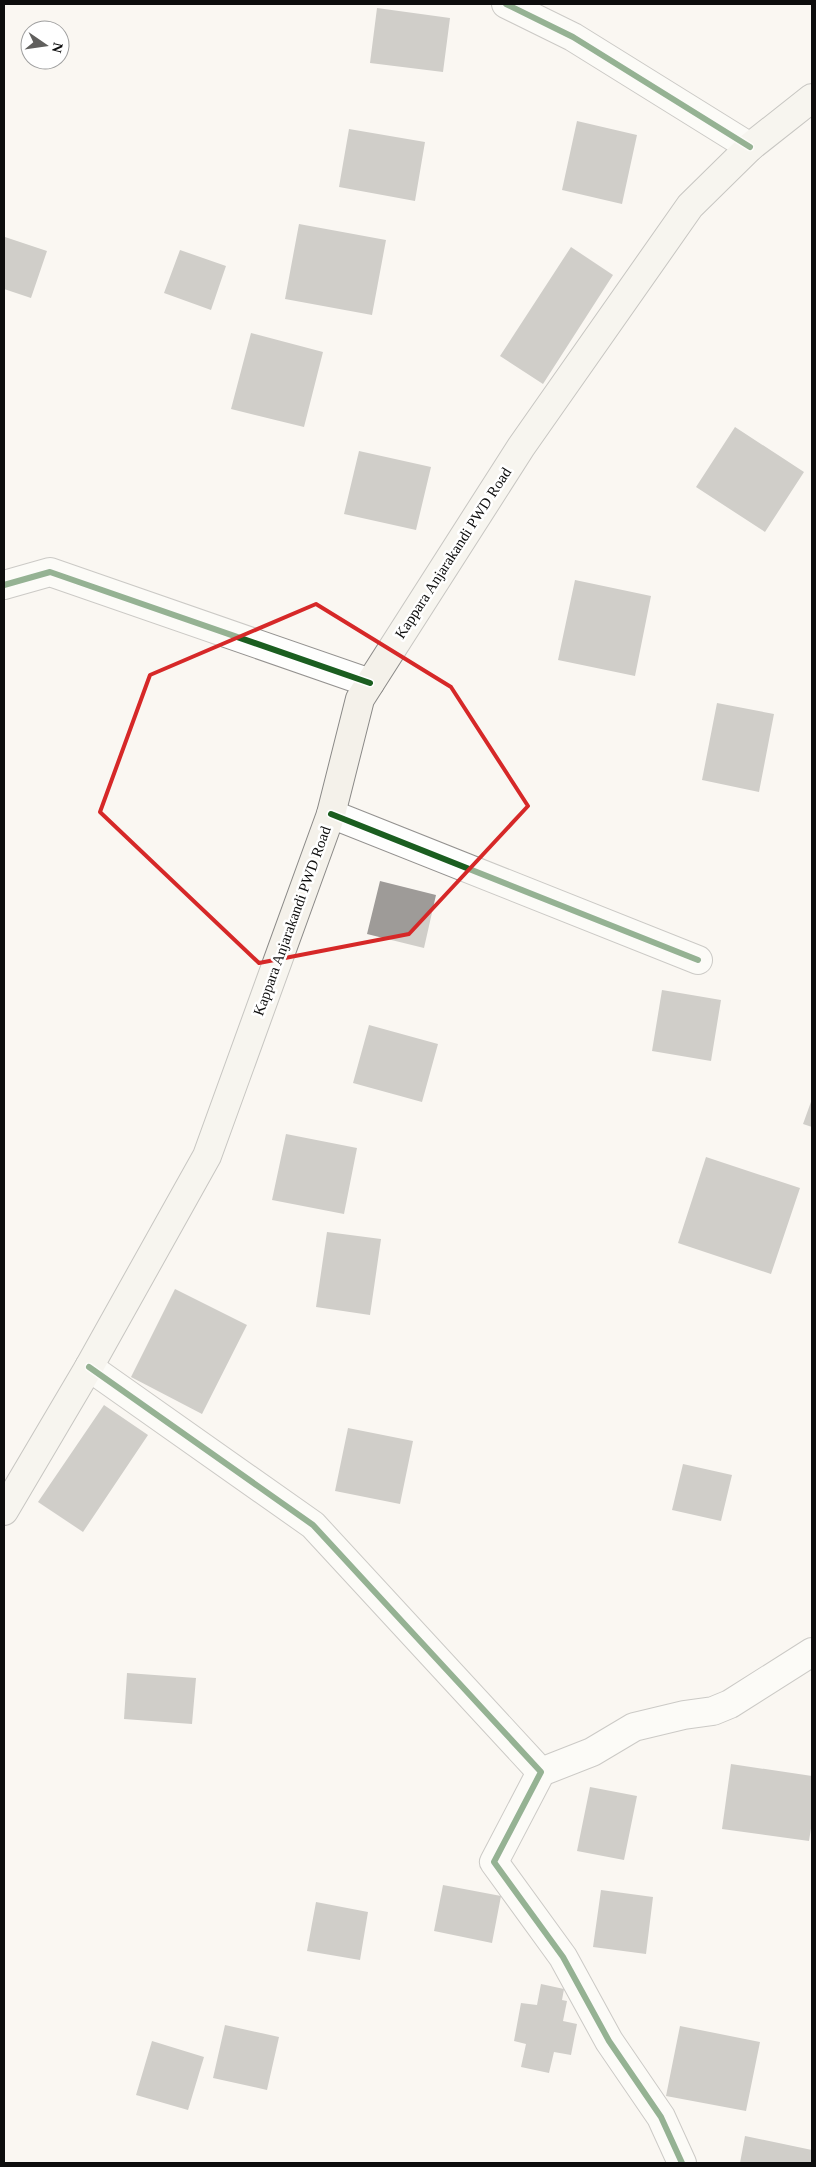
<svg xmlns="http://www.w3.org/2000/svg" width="816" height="2167" font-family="Georgia,serif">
<rect width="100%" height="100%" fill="#faf7f2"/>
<!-- building -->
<path fill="#9e9b98" d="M377 8 450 18 443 72 370 63Z
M577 121 637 135 622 204 562 190Z
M349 129 425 142 415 201 339 187Z
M299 224 386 240 372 315 285 299Z
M5 237 47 251 31 298 4 289Z
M571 247 613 275 543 384 500 356Z
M180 250 226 266 211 310 164 293Z
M251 333 323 352 304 427 231 409Z
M735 427 804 472 765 532 696 487Z
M359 451 431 467 416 530 344 514Z
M575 580 651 596 635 676 558 660Z
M717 703 774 714 759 792 702 780Z
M380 881 436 895 424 948 367 934Z
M662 990 721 1000 711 1061 652 1051Z
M369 1025 438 1044 422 1102 353 1083Z
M812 1099V1127L803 1124Z
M286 1134 357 1148 344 1214 272 1200Z
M706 1157 800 1188 771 1274 678 1243Z
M327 1232 381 1239 370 1315 316 1307Z
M175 1289 247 1325 202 1414 131 1377Z
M104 1405 148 1435 83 1532 38 1502Z
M348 1428 413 1441 400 1504 335 1491Z
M683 1464 732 1475 721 1521 672 1510Z
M127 1673 196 1678 192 1724 124 1719Z
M731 1764 812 1776V1822L809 1841 722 1829Z
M590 1787 637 1796 624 1860 577 1851Z
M443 1885 501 1896 492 1943 434 1931Z
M601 1890 653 1897 646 1954 593 1947Z
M316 1902 368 1912 360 1960 307 1951Z
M541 1984 564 1989 562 2000 567 2001 563 2021 577 2024 571 2055 554 2052 549 2073 521 2067 526 2044 514 2041 521 2003 537 2005Z
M225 2025 279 2037 267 2090 213 2078Z
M680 2026 760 2042 746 2111 666 2096Z
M152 2041 204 2057 188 2110 136 2095Z
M745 2136 812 2150V2163H740Z"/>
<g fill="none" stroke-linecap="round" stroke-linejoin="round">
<!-- street casing -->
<g stroke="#949290" stroke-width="30">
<path id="street" d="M506 4 573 37 750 147
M4 585 50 572 370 683
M331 814 698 960
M89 1367 313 1525 541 1772
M541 1772 494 1862 563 1957 609 2041 661 2117 682 2163
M541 1772 592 1752 634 1727 684 1715 713 1711 730 1704 812 1652"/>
</g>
<!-- secondary casing -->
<g stroke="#8a8987" stroke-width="30">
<path id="secondary" d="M4 1511 89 1367 207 1156 331 814 360 699 521 447 690 206 750 147 812 98"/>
</g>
<!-- street -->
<use href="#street" stroke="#fefefd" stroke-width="28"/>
<!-- secondary -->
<use href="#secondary" stroke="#f4f1ea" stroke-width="28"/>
<!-- cycleway casing -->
<g stroke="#fff" stroke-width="9">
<path id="cycleway" d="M506 4 573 37 750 147
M4 585 50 572 370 683
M331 814 698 960
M89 1367 313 1525 541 1772 494 1862 563 1957 609 2041 661 2117 682 2163"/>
</g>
<!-- cycleway -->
<use href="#cycleway" stroke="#1b5e20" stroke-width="6"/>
</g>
<!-- marked area -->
<path d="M0 0H816V2167H0ZM316 604 451 687 528 806 409 934 259 963 100 812 150 675Z" fill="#faf7f2" fill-opacity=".55" fill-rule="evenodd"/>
<path fill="none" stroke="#d62828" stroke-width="4" stroke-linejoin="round" d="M316 604 451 687 528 806 409 934 259 963 100 812 150 675Z"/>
<g text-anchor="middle" stroke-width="5" stroke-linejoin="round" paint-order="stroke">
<!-- street labels -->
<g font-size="15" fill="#0d0d0d" stroke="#fff">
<text transform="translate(453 553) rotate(-57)" y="5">Kappara Anjarakandi PWD Road</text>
<text transform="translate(292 921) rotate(-70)" y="5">Kappara Anjarakandi PWD Road</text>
</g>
</g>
<!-- border -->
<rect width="816" height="2167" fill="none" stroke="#0d0d0d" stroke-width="10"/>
<!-- north arrow -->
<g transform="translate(45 45) rotate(103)"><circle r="24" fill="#ffffff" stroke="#9e9e9e"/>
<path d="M0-4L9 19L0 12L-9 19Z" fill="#605f5d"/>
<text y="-8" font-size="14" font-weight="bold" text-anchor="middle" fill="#0d0d0d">N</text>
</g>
</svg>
